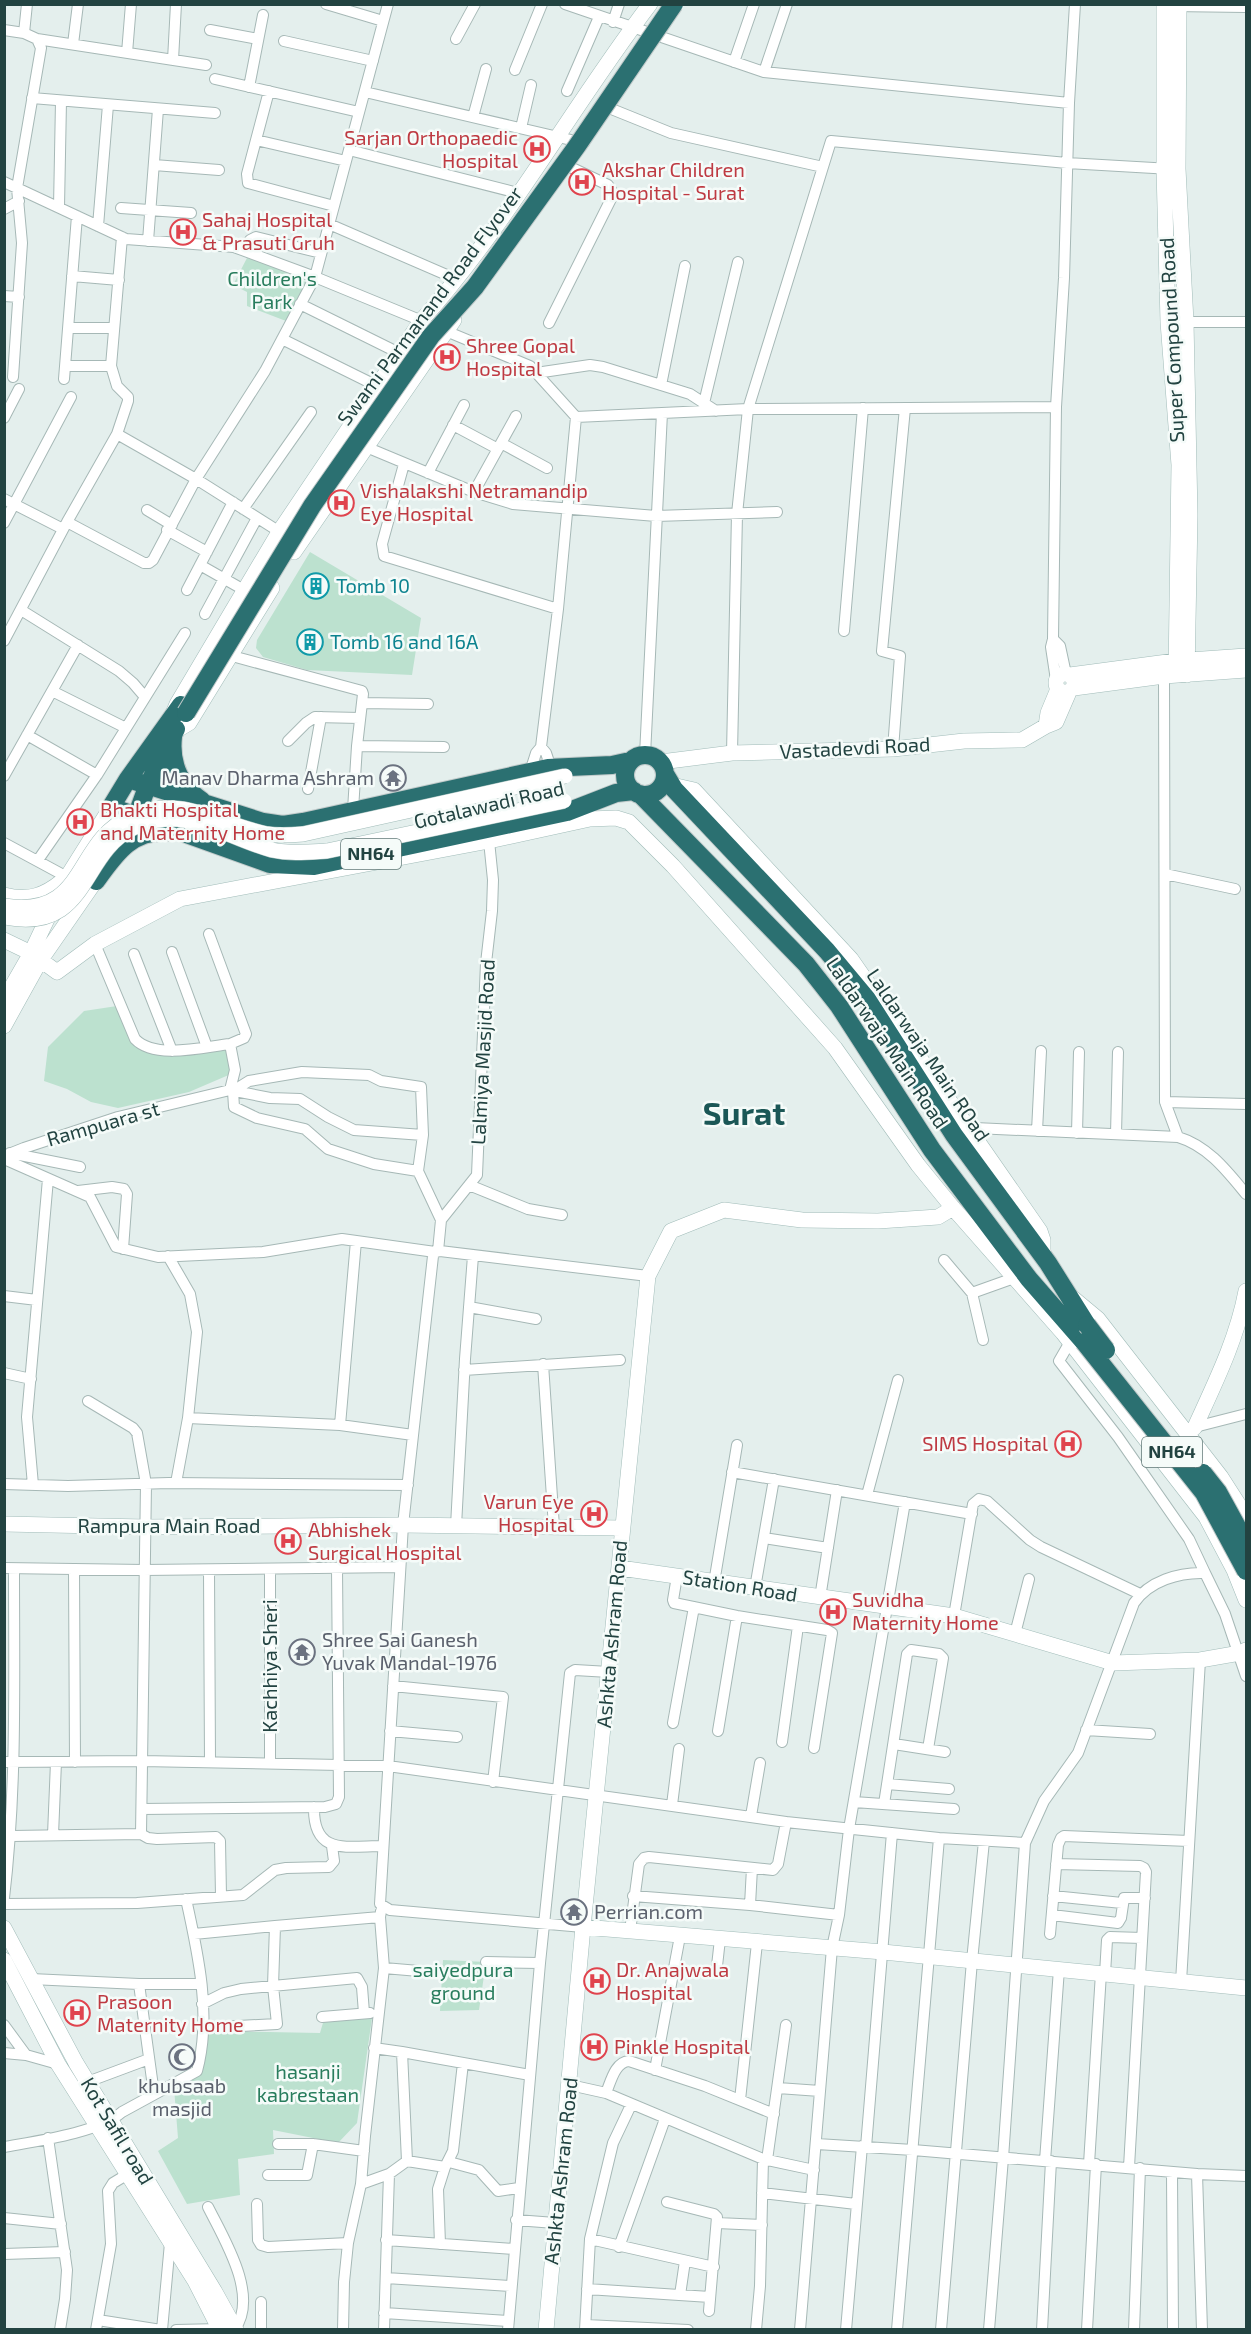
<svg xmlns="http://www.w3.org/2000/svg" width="1251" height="2334" font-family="'Exo 2',sans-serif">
<rect width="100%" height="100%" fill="#e4efed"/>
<!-- green -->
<path fill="#bce1cf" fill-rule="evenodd" d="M247 258 274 265 307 283 286 321 247 306V292L233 285Z
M310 552 421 618 412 675 307 670 263 657 256 648 257 640ZM315 630 318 631 316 649 303 647 305 635 314 636Z
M117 1006 141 1049 228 1047 231 1074 189 1092 118 1108 91 1102 67 1089 44 1081 48 1047 84 1011Z
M443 1960 486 1962 479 2010 440 2011Z
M325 2016 372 2018 357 2123 338 2143 273 2130 274 2154 238 2159 240 2195 187 2204 158 2151 178 2138 174 2088 200 2073 205 2031 320 2033Z"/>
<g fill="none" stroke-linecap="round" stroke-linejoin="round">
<!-- street casing -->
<g stroke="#a6b8b6" stroke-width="12">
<path id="street" d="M326 4 383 21
M565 4 764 72 1069 103
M1172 6 1246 7
M613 22 619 4
M4 30 24 33 37 39 41 48 17 188 22 243 13 377
M210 30 258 39
M24 33 27 4
M37 39 206 65
M456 39 475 4
M284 41 373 61
M73 44 78 4
M127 53 131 4
M173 60 176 4
M734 62 754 4
M515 70 542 4
M764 72 787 4
M215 79 359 112
M249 87 263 15
M269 91 247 174 248 183 334 206
M567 91 599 17
M365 92 584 143
M32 98 215 113
M609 108 671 133 823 167
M473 117 486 69
M521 128 531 85
M256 140 346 161
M349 150 518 193
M154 165 219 170
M4 182 126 239 234 247 315 277 427 323
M59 207 61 101
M121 208 191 213
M4 209 19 201
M329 224 456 279
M98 226 108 105
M148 241 158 109
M246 251 250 240 256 237 321 253
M72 276 119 280
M4 296 19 297
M300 304 399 353
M1168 322H1246
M549 323 611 199 612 191 608 185 568 166
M68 328H114
M441 329 530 366 576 417
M282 339 377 386
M65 366H111
M536 373 590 365 603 367 690 394 716 411
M64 379 77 216
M661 385 685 266
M704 403 738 262
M4 418 19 389
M453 425 498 449
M117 434 128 401V397L117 386 111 366 122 237
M501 443 547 468
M366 447 474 492 513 504 656 516 777 512
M404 464 382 544 384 556 558 609
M428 473 464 405
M474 492 516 416
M4 499 63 529
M243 509 311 412
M147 510 172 525
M67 522 144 563H149L153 560 196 479 265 371 315 277 388 4
M4 523 71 397
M167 530 207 552
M200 565 244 590
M187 590 233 502
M21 610 119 671 133 683 145 697
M205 614 257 518
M844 631 863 408
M1053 639 1060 646 1066 674
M4 641 67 522 117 434 196 479 283 534
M232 656 362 691 363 694 357 746 353 810
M1164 676 1165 1102 1246 1104
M1056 680 1051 647 1053 639 1056 407 1064 278 1069 103 1075 4
M52 691 126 728
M362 703 428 704
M27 735 97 775
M288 741 306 723 315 717 360 718
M357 746 444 747
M541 747 558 609 576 417 748 409 1056 407
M893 749 900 656 882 651 905 408
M732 753 737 514 748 409 831 141 1067 163 1171 169
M645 755 662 413
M530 772 536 753 541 747 546 753 551 768
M4 776 78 645
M308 789 321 717
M4 843 67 877
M38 860 97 775 185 633
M1165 874 1235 889
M209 934 246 1034 244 1038 230 1044
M95 944 135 1039C155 1060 204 1047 230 1044L235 1070 230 1090
M172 952 207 1047
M134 954 172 1051
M1165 1102 1178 1137
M966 1131 975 1128 1178 1137C1208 1146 1227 1171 1246 1194
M1037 1131 1041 1051
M1077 1133 1079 1052
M1116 1134 1118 1052
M10 1153 80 1167
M4 1156 24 1148 118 1117 230 1090 270 1098 300 1099 328 1117 354 1130 423 1135
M4 1159 90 1197 116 1247 158 1257 263 1252 342 1239 435 1252
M418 1171 374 1164 328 1149 305 1129 257 1118 234 1107 233 1091 249 1081 302 1072 369 1075 381 1081 421 1087 423 1135 418 1171 441 1220
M469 1185 528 1209 562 1215
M78 1191 112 1187 124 1189 127 1194 123 1249
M438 1251 441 1220 477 1175 486 963 492 911 493 880 489 841
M168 1256 190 1294 197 1332 188 1418 176 1483
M944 1260 972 1293 983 1340
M972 1293 1014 1278
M4 1296 37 1300
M469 1307 536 1319
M543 1364 554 1527
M464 1370 620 1360
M4 1373 31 1379
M88 1401 133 1428 137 1433 146 1484 141 1834
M188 1418 340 1425 413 1435
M340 1425 356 1241
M1195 1427 1246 1414
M732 1472 972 1514
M4 1484 68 1486 169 1483 408 1485
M33 1485 27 1417 48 1179
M867 1495 898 1380
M456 1526 465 1359 473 1256
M764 1538 828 1548
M4 1568 144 1570 400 1567
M74 1569 75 1762
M209 1570 210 1762
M1205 1573 1225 1614 1246 1676
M677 1576 673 1600 674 1603 737 1616 827 1630 832 1633 814 1748
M714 1583 737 1445
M755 1588 774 1479
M820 1598 837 1490
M954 1616 973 1504 979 1499 987 1501 1030 1540 1041 1547 1140 1594
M1015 1634 1029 1579
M393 1686 503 1697 493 1782
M673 1723 694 1607
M1086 1730 1150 1734
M390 1731 457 1737
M718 1731 737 1616
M782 1742 798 1626
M894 1744 945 1752
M4 1762 142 1761 388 1766 786 1822 939 1838 1025 1843
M270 1763V1569
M887 1784 949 1789
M854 1802 954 1809
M884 1804 907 1654 911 1650 939 1654 943 1658 928 1749
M672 1805 679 1749
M314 1807C313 1856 347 1846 383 1846
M142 1809 325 1807 336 1804 339 1797 337 1568
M751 1816 760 1763
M53 1835 56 1762
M12 1836 141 1834 148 1838 157 1839 216 1837 220 1841 221 1896
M1056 1864 1140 1866 1144 1868 1146 1872 1129 2167
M633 1896 750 1905 839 1915
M1053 1896 1122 1903
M4 1898C17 1789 14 1679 14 1569
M4 1904 137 1903 243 1895 275 1870 286 1868 329 1867 334 1861 332 1846
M750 1905 752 1868
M1052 1915 1118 1923 1121 1918 1124 1898H1145
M275 1926 380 1917 381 1911
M583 1927 390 1910 380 1904 403 1525 433 1256 435 1252 440 1251 648 1276
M630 1931 639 1864 644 1858 649 1857 773 1870 778 1864 786 1822
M194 1934 275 1926 273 1986 277 2024 202 2028
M1050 1934 1058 1845 1061 1838 1064 1836 1189 1841
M486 1962 540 1963
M717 1966 720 1939
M384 1968 442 1973
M1105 1974 1107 1940 1110 1937 1142 1938
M31 1979 139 1984H201
M1181 1982 1200 1660
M139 1984 154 2094
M202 2004 224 1993 241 1989 357 1978 362 1987 364 2013
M322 2017 370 2013
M4 2025 26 2055
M374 2048 402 2052
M4 2053 26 2055 58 2064
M655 2070 680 1936
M82 2084 149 2059
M570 2085 606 2093 763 2159 814 2170
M778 2088 820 2091
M606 2093C611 2081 615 2062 629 2061L705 2086 774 2114
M740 2100 757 1943
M48 2138 67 2270 65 2299 60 2330
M278 2144H313L364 2151
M817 2144 913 2150 1197 2174 1202 2330
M4 2147C37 2141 98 2133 122 2112L197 2071C212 2016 198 1953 186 1899
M866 2147 892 1833
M767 2160 786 2025
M407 2161 445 2167
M1045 2161 1059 1969
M449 2162 479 2170 498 2191 519 2188
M1089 2164 1101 1973
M1172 2173 1173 2330
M1197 2174 1246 2176
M268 2175H307L313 2144
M361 2184 389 2174
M762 2193 856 2204
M667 2202 714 2214 717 2217 709 2311
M257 2204 258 2240 261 2245 268 2247 348 2243
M208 2207C224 2239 259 2295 235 2329
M4 2218 61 2224
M516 2220 555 2223
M717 2223 762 2225
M590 2239 714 2267
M386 2240 514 2249
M440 2244 438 2189 445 2167 453 2151 463 2063
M619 2247 665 2119
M4 2254 65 2252
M386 2278 511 2286
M587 2289 710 2297
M680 2295 685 2261
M384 2313 508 2321
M98 2320 161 2330
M586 2325 688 2330
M96 2330 111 2244 108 2191 113 2183 128 2174
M162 2330 170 2243
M176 2330 220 2329
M261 2330V2302
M343 2330 344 2282 348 2243 361 2184 365 2136 384 1968 380 1917
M384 2330 389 2174 407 2161 402 2052 530 2075
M508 2330 540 1963 570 1673 575 1670 609 1672
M585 2330 590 2239 613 2143 631 2105
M756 2330 760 2286 763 2159
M800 2330 832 1948 839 1915 849 1829 905 1502
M846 2330 862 2146
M897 2330 939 1838
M941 2330 972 1961 984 1841
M989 2330 1003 2158 1025 1843 1044 1801 1078 1753 1134 1603C1149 1581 1179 1572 1205 1573L1189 1539 1118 1437 1059 1361 1070 1342
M1042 2330 1051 2161
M1087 2330 1096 2164
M1134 2330 1140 2168"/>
</g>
<!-- secondary casing -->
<g stroke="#a1bcb9" stroke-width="16">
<path id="secondary" d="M1164 4V169L1168 322 1179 465 1176 675
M1179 4 1178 169 1186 322 1190 515 1187 675
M294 552 454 320
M1056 683a9 9 0 1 1 18 0a9 9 0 1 1-18 0Z
M1070 675 1175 661 1246 656
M1074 688 1164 676 1246 670
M173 714 177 704 279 532 421 321C508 224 571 108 650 4
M1046 726 1048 713 1058 689
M174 732 189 723 272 588
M661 762 732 753 893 749 964 741 1022 740 1046 726 1056 722 1069 692
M672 785 694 790 851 959 1040 1231 1043 1240V1256
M4 895C28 901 44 896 62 881
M4 940 31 953 57 972 95 944 180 899 489 841 590 819 616 818 629 822 673 866 835 1048 918 1165 953 1208 1063 1333 1206 1517 1234 1570 1246 1600
M4 1000 31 953 67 877 111 807
M4 1026 40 961 101 873
M1074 1299 1098 1319 1221 1477 1246 1516
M1187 1434 1195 1427C1215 1383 1237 1339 1246 1291
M4 1524 145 1527 403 1525 622 1528
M620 1568 954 1616 1113 1663 1200 1660 1240 1653 1246 1650
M583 1927 883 1952 1246 1988
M4 1928 76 2063 215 2292 236 2330
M4 1960 58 2064 195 2281 220 2330
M546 2330 583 1927 648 1276 671 1231 724 1210 802 1220 878 1221 938 1217 953 1208"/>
</g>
<!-- highway casing -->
<g stroke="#c1caca" stroke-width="20">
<path id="highway" d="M181 705 128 779 111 807 270 864 314 866 567 812 616 793 634 791
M173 737C170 764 179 785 202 801
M625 775a20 20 0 1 1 40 0a20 20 0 1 1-40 0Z
M665 774 674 789 827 951 867 999 954 1135 1048 1263 1087 1325
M128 779 263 822 283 825 303 822 548 768 612 765 630 761
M640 794 806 964 839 1006 932 1150 1029 1279 1084 1342
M136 817 147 787 176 729
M96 881C116 853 132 829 170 832"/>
</g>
<!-- street -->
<use href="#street" stroke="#fff" stroke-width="10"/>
<!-- secondary -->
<use href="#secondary" stroke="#fff" stroke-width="15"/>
<!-- highway -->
<use href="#highway" stroke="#2b7071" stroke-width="18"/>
<!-- secondary-bridge casing -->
<g stroke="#a1bcb9" stroke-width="16" stroke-linecap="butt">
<path id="secondary-bridge" d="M4 906C88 919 73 842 130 817 182 793 217 824 267 834 279 836 291 835 303 834L565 776
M4 917C90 934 79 854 133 828 184 803 224 837 272 850 290 854 309 852 327 851L564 801"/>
</g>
<!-- highway-bridge casing -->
<g stroke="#c1caca" stroke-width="20" stroke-linecap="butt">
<path id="highway-bridge" d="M186 713 312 506 431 336 475 287 577 146 674 4
M1087 1325 1106 1350
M1084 1342 1204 1493 1246 1571
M1203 1473 1218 1492 1246 1543"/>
</g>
<!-- secondary-bridge -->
<use href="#secondary-bridge" stroke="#fff" stroke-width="15"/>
<!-- highway-bridge -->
<use href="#highway-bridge" stroke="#2b7071" stroke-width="18"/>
</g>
<!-- icons -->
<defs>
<g id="hospital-ring" transform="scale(1.35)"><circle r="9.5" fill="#f5fbf9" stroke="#e0444e" stroke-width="1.5"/><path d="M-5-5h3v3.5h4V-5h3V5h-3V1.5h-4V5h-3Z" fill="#e0444e"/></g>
<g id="building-ring" transform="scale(1.35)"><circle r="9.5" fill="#f5fbf9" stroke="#0f9aa8" stroke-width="1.5"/><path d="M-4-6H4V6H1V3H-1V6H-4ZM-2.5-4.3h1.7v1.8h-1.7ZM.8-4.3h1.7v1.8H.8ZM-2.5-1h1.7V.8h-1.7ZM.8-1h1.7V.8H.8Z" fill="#0f9aa8"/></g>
<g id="temple-ring" transform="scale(1.35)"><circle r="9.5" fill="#f5fbf9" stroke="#6b7280" stroke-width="1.5"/><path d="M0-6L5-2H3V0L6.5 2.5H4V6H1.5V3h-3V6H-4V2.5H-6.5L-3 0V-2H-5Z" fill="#6b7280"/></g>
<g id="mosque-ring" transform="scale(1.35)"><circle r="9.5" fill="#f5fbf9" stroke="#6b7280" stroke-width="1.5"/><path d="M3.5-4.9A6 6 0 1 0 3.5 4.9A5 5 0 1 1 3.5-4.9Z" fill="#6b7280"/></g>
</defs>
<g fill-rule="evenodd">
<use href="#hospital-ring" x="537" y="149"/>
<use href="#hospital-ring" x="582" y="182"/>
<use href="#hospital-ring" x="183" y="232"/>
<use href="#hospital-ring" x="447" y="357"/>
<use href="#hospital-ring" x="341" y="503"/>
<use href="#building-ring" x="316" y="586"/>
<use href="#building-ring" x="310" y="642"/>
<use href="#temple-ring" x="393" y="778"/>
<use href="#hospital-ring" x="80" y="822"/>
<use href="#hospital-ring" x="1068" y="1444"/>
<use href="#hospital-ring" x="594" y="1514"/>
<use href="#hospital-ring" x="288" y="1541"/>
<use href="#hospital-ring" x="833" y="1612"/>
<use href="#temple-ring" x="302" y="1652"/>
<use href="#temple-ring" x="574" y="1912"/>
<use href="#hospital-ring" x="597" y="1981"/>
<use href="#hospital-ring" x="77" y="2013"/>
<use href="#hospital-ring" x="594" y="2047"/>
<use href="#mosque-ring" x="182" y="2057"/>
</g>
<g text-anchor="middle" stroke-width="5" stroke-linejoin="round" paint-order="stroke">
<!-- shield labels -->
<g fill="#f5fbf9" stroke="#617a78" stroke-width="1.5">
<rect x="341" y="839" width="60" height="30" rx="4.5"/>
<rect x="1142" y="1437" width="60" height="30" rx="4.5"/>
</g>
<g font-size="18" font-weight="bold" fill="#224341">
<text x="371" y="860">NH64</text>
<text x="1172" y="1458">NH64</text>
</g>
<!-- health labels -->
<g font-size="20" fill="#be3a42" stroke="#f5fbf9" text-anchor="start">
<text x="518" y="145" text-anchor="end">Sarjan Orthopaedic<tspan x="518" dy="23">Hospital</tspan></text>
<text x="602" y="177">Akshar Children<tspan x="602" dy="23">Hospital - Surat</tspan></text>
<text x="202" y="227">Sahaj Hospital<tspan x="202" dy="23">&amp; Prasuti Gruh</tspan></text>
<text x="466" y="353">Shree Gopal<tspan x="466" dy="23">Hospital</tspan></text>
<text x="360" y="498">Vishalakshi Netramandip<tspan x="360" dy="23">Eye Hospital</tspan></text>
<text x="100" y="817">Bhakti Hospital<tspan x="100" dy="23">and Maternity Home</tspan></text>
<text x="1048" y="1451" text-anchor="end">SIMS Hospital</text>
<text x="574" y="1509" text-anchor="end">Varun Eye<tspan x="574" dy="23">Hospital</tspan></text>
<text x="308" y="1537">Abhishek<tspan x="308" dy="23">Surgical Hospital</tspan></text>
<text x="852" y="1607">Suvidha<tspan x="852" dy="23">Maternity Home</tspan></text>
<text x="616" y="1977">Dr. Anajwala<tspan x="616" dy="23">Hospital</tspan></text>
<text x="97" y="2009">Prasoon<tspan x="97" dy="23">Maternity Home</tspan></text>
<text x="614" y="2054">Pinkle Hospital</text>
</g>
<!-- park labels -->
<g font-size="20" fill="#287d5d" stroke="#f5fbf9">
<text x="272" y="286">Children's<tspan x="272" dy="23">Park</tspan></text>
<text x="463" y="1977">saiyedpura<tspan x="463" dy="23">ground</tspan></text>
<text x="308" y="2079">hasanji<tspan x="308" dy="23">kabrestaan</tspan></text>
</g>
<!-- street labels -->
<g font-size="20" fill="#224341" stroke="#f5fbf9">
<text transform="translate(430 306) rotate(-53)" y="7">Swami Parmanand Road Flyover</text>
<text transform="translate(1172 340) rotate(-93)" y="7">Super Compound Road</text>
<text transform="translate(855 748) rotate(-3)" y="7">Vastadevdi Road</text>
<text transform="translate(489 805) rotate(-13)" y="7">Gotalawadi Road</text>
<text transform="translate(887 1043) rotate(56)" y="7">Laldarwaja Main Road</text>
<text transform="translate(483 1052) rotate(-87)" y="7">Lalmiya Masjid Road</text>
<text transform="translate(928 1055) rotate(56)" y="7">Laldarwaja Main ROad</text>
<text transform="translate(103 1124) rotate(-16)" y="7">Rampuara st</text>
<text x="169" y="1533">Rampura Main Road</text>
<text transform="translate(740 1586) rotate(9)" y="7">Station Road</text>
<text transform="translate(612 1634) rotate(-85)" y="7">Ashkta Ashram Road</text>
<text transform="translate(270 1666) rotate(-90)" y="7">Kachhiya Sheri</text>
<text transform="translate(117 2131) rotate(59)" y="7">Kot Safil road</text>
<text transform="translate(561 2171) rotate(-84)" y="7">Ashkta Ashram Road</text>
</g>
<!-- culture labels -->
<g font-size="20" fill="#0d838f" stroke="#f5fbf9" text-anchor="start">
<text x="336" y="593">Tomb 10</text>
<text x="330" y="649">Tomb 16 and 16A</text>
</g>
<!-- worship labels -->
<g font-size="20" fill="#5b616d" stroke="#f5fbf9" text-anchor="start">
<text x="374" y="785" text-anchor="end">Manav Dharma Ashram</text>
<text x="322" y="1647">Shree Sai Ganesh<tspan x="322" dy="23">Yuvak Mandal-1976</tspan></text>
<text x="594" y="1919">Perrian.com</text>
<text x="182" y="2093" text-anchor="middle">khubsaab<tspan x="182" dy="23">masjid</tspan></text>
</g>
<!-- town labels -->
<g font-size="32" font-weight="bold" fill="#1b5756" stroke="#f5fbf9">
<text x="744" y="1125">Surat</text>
</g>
</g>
<!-- border -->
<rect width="1251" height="2334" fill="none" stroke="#224341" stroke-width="12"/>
</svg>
